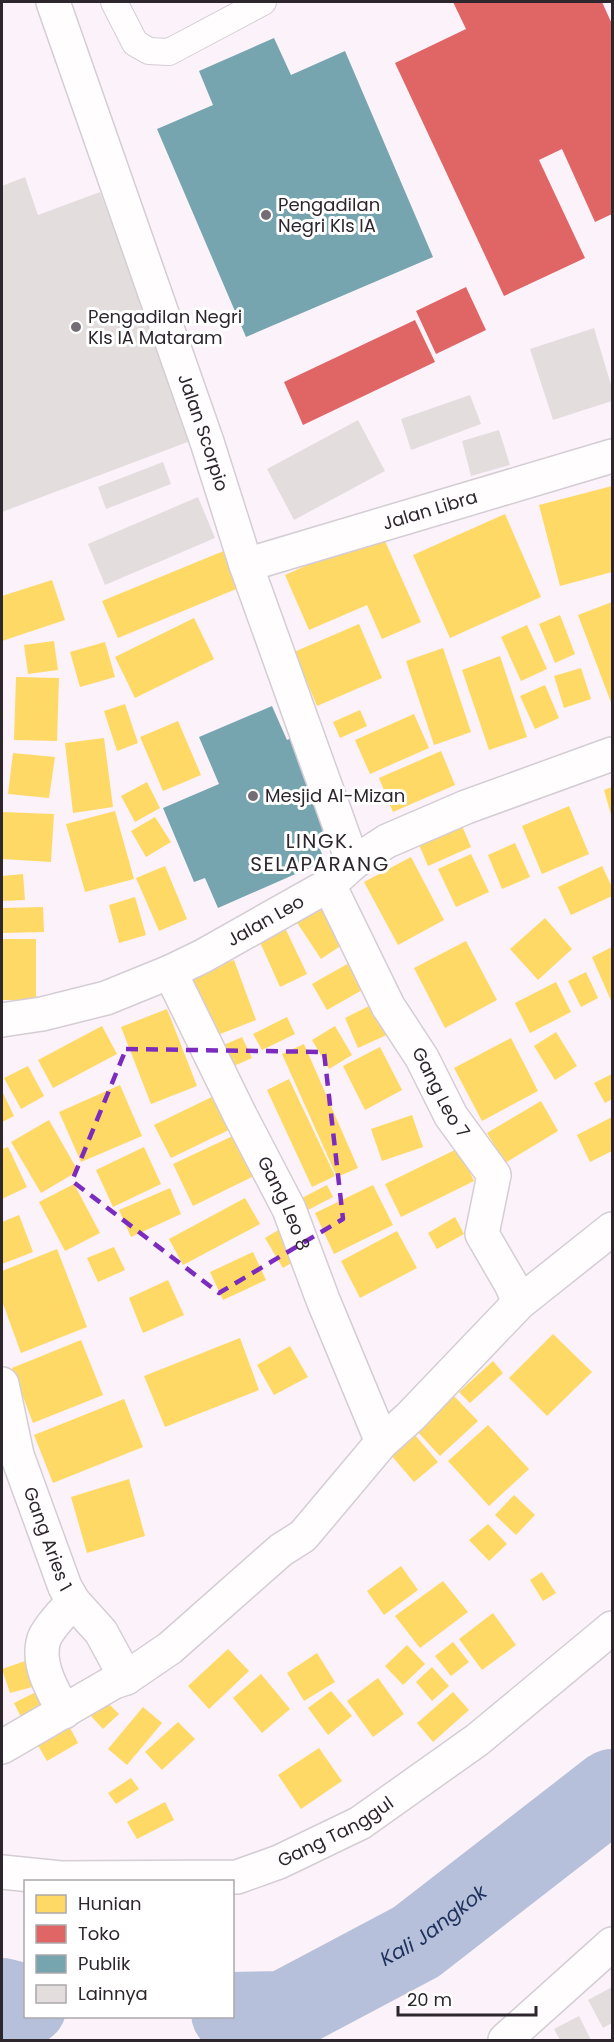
<svg xmlns="http://www.w3.org/2000/svg" width="614" height="2042" font-family="Poppins,sans-serif">
<rect width="100%" height="100%" fill="#fcf2fa"/>
<!-- homes -->
<path fill="#ffd966" d="M612 486V572L560 586 539 505Z
M505 514 541 597 450 638 413 555Z
M381 532 421 622 382 639 367 605 309 630 285 575Z
M226 550 241 587 118 638 102 601Z
M52 580 65 620 2 641V596Z
M612 602V705L578 615Z
M560 615 575 654 555 663 539 624Z
M194 618 214 659 135 698 115 657Z
M359 624 382 678 317 706 294 652Z
M527 625 547 669 521 681 501 637Z
M54 641 58 670 28 674 24 645Z
M105 642 115 677 80 687 70 652Z
M443 648 471 732 434 745 406 661Z
M500 656 527 737 489 750 462 670Z
M581 668 591 699 564 708 554 676Z
M16 677 59 678 57 741 14 740Z
M545 685 559 718 535 729 520 696Z
M125 704 138 743 117 751 104 711Z
M360 710 367 726 340 738 333 722Z
M414 714 429 748 370 774 355 740Z
M178 721 201 775 163 791 140 737Z
M104 738 113 807 73 813 65 743Z
M441 751 455 785 393 812 379 778Z
M13 753 55 757 49 798 8 794Z
M147 782 160 808 135 822 121 796Z
M612 787V818L604 790Z
M569 806 589 854 542 874 522 826Z
M115 811 134 879 85 892 66 824Z
M2 812 54 814 51 862 2 859Z
M155 817 171 842 146 857 131 831Z
M460 821 471 847 428 866 417 840Z
M515 843 530 877 502 889 488 855Z
M471 854 489 892 456 907 438 869Z
M411 857 444 920 398 945 364 882Z
M165 866 187 919 159 931 136 878Z
M602 866 612 887V896L571 915 558 887Z
M23 874 25 900 2 901V876Z
M135 897 146 935 119 943 109 905Z
M316 899 345 943 321 959 292 915Z
M43 907 44 932 2 933V908Z
M545 918 572 949 538 980 510 949Z
M285 928 307 974 280 987 259 940Z
M2 939H36V1000H2Z
M466 941 497 1000 445 1028 414 968Z
M612 947V1003L592 957Z
M356 959 371 985 327 1010 312 984Z
M234 960 256 1020 210 1038 187 978Z
M586 972 598 998 581 1007 568 981Z
M556 982 571 1012 530 1033 515 1003Z
M377 1002 391 1033 358 1048 345 1018Z
M167 1009 197 1086 151 1104 121 1027Z
M287 1017 295 1034 262 1050 253 1034Z
M102 1026 117 1054 53 1088 38 1060Z
M335 1026 352 1055 329 1069 312 1040Z
M556 1032 577 1066 555 1080 534 1046Z
M242 1037 252 1058 227 1069 217 1048Z
M511 1038 538 1091 482 1121 454 1068Z
M304 1044 358 1168 337 1177 282 1054Z
M380 1047 402 1090 365 1110 343 1066Z
M28 1066 44 1096 21 1109 4 1078Z
M612 1074V1099L605 1103 594 1083Z
M289 1079 335 1176 312 1187 267 1090Z
M120 1085 142 1136 81 1162 59 1112Z
M2 1091 14 1116 2 1122Z
M218 1094 235 1127 171 1158 154 1125Z
M541 1101 558 1131 505 1163 487 1133Z
M412 1115 423 1147 382 1161 371 1129Z
M612 1117V1151L590 1162 577 1135Z
M49 1120 78 1171 41 1193 11 1142Z
M237 1134 256 1175 193 1206 173 1164Z
M8 1147 27 1187 2 1199V1149Z
M144 1147 161 1184 113 1207 96 1170Z
M459 1148 474 1181 401 1217 385 1184Z
M74 1184 100 1233 65 1251 39 1202Z
M327 1185 333 1197 306 1211 300 1199Z
M373 1185 393 1225 334 1254 315 1213Z
M170 1188 181 1214 131 1237 119 1210Z
M245 1198 260 1224 183 1265 169 1239Z
M19 1215 33 1252 2 1264V1222Z
M455 1217 464 1234 437 1249 428 1233Z
M285 1226 303 1256 283 1268 265 1238Z
M397 1231 417 1268 360 1298 341 1261Z
M114 1247 125 1270 98 1282 87 1258Z
M57 1249 87 1327 21 1353 2 1301V1271Z
M253 1252 266 1280 223 1300 210 1272Z
M168 1280 184 1315 143 1333 129 1298Z
M553 1334 592 1372 547 1416 509 1378Z
M240 1338 259 1390 165 1427 144 1376Z
M81 1340 103 1395 33 1423 12 1368Z
M290 1346 308 1377 274 1395 257 1365Z
M493 1361 503 1373 470 1403 459 1392Z
M453 1395 478 1421 440 1456 416 1430Z
M124 1399 143 1447 53 1483 34 1435Z
M488 1425 529 1469 489 1506 448 1461Z
M409 1428 438 1462 414 1482 385 1448Z
M129 1479 145 1536 87 1553 71 1497Z
M514 1495 535 1515 516 1535 495 1515Z
M488 1524 507 1544 489 1561 469 1540Z
M401 1566 418 1590 384 1615 367 1591Z
M542 1572 556 1593 543 1601 530 1580Z
M443 1581 468 1612 420 1648 395 1616Z
M493 1613 516 1645 482 1670 459 1639Z
M453 1642 469 1662 451 1676 435 1656Z
M407 1645 425 1664 403 1685 385 1666Z
M228 1649 249 1671 209 1709 188 1686Z
M317 1653 335 1682 304 1701 287 1673Z
M28 1660 36 1686 10 1693 2 1669Z
M432 1667 449 1686 432 1701 416 1682Z
M261 1674 290 1709 262 1733 233 1698Z
M378 1678 404 1714 373 1737 347 1701Z
M42 1689 51 1706 22 1719 14 1703Z
M331 1691 352 1716 328 1735 308 1708Z
M453 1692 469 1710 433 1742 417 1723Z
M105 1700 119 1714 103 1729 90 1715Z
M143 1707 162 1723 127 1765 108 1749Z
M178 1722 195 1739 162 1770 145 1752Z
M68 1724 78 1743 47 1761 36 1742Z
M319 1748 342 1781 301 1809 278 1775Z
M131 1778 139 1789 116 1804 108 1793Z
M165 1802 174 1820 137 1839 127 1822Z"/>
<!-- shops -->
<path fill="#e06666" d="M453 2H602L612 24V214L595 222 562 149 539 160 585 258 504 296 395 63 466 29Z
M466 287 486 330 436 354 416 311Z
M415 320 435 362 303 425 284 382Z"/>
<!-- public -->
<path fill="#76a5af" d="M274 38 291 75 345 51 433 257 246 337 157 129 213 105 199 71Z
M272 706 287 740 291 738 332 834 316 840 325 861 218 908 205 878 194 882 163 808 219 784 199 737Z"/>
<g fill="none" stroke-linecap="round" stroke-linejoin="round">
<!-- river -->
<g stroke="#b7c0da" stroke-width="82">
<path d="M2 1999 26 2005"/>
<path id="s1" d="M232 2013 284 2012 416 1942 612 1790"/>
</g>
</g>
<!-- building -->
<path fill="#e4ddde" d="M25 177 38 215 100 192 193 440 2 512V186Z
M594 328 612 388V401L553 420 530 349Z
M470 395 481 424 411 450 401 419Z
M358 420 385 471 294 520 267 469Z
M499 430 510 465 471 476 462 441Z
M163 462 171 484 106 509 98 487Z
M198 497 215 538 105 585 88 544Z
M612 1987V2023L603 2028 588 2000Z
M579 2016 591 2040H560L554 2029Z"/>
<g fill="none" stroke-linecap="round" stroke-linejoin="round">
<!-- service casing -->
<g stroke="#d5cdd4" stroke-width="28">
<path id="service" d="M114 2 135 43 149 51 169 52 263 2"/>
</g>
<!-- minor casing -->
<g stroke="#d5cdd4" stroke-width="36">
<g id="minor">
<path id="s2" d="M53 2 207 442 246 565 353 863"/>
<path id="s3" d="M246 565 612 456"/>
<path id="s4" d="M329 885 388 1006 422 1058 451 1116 494 1175 482 1234 511 1284 519 1302"/>
<path id="s5" d="M170 972 240 1115 289 1209 323 1300 382 1442"/>
<path id="s6" d="M2 1020 42 1014 106 998 170 972 203 956 329 885 353 863 387 841 466 807 612 754"/>
<path id="s7" d="M2 1384 17 1455 65 1587 73 1601 101 1632 126 1678"/>
<path d="M64 1712C53 1691 36 1664 44 1639 48 1628 65 1611 73 1601"/>
<path d="M2 1747 114 1682 126 1678 170 1648 281 1550 303 1536 382 1442 410 1417 519 1303 612 1229"/>
<path id="s8" d="M2 1872 61 1878 237 1877 279 1862 360 1823 477 1740 612 1628"/>
<path d="M505 2040 612 1944"/>
</g>
</g>
<!-- service -->
<use href="#service" stroke="#fffdfe" stroke-width="26"/>
<!-- minor -->
<use href="#minor" stroke="#fffdfe" stroke-width="33"/>
</g>
<!-- marked area -->
<path fill="none" stroke="#7b2cbf" stroke-width="4.5" stroke-dasharray="12 8" stroke-linejoin="round" d="M126 1049 324 1052 343 1219 219 1293 72 1181Z"/>
<!-- markers -->
<g fill="#756d75" stroke="#fff" stroke-width="2">
<circle cx="266" cy="215" r="6"/>
<circle cx="76" cy="327" r="6"/>
<circle cx="253" cy="796" r="6"/>
</g>
<g text-anchor="middle" stroke-width="6" stroke-linejoin="round" paint-order="stroke">
<!-- poi labels -->
<g font-size="18" fill="#2d262d" stroke="#fff" text-anchor="start">
<text x="278" y="211">Pengadilan<tspan x="278" dy="21">Negri Kls IA</tspan></text>
<text x="88" y="323">Pengadilan Negri<tspan x="88" dy="21">Kls IA Mataram</tspan></text>
<text x="265" y="802">Mesjid Al-Mizan</text>
</g>
<!-- street labels -->
<g font-size="18" fill="#2d262d" stroke="#fff">
<text dy="6" stroke="none"><textPath href="#s2" startOffset="456">Jalan Scorpio</textPath></text>
<text dy="6" stroke="none"><textPath href="#s3" startOffset="192">Jalan Libra</textPath></text>
<text dy="6" stroke="none"><textPath href="#s6" startOffset="284">Jalan Leo</textPath></text>
<text dy="6" stroke="none"><textPath href="#s4" startOffset="236">Gang Leo 7</textPath></text>
<text dy="6" stroke="none"><textPath href="#s5" startOffset="258">Gang Leo 8</textPath></text>
<text dy="6" stroke="none"><textPath href="#s7" startOffset="162">Gang Aries 1</textPath></text>
<text dy="6" stroke="none"><textPath href="#s8" startOffset="344">Gang Tanggul</textPath></text>
</g>
<!-- neighbourhood labels -->
<g font-size="20" letter-spacing="1.5" fill="#2d262d" stroke="#fff">
<text x="320" y="848">LINGK.<tspan x="320" dy="23">SELAPARANG</tspan></text>
</g>
<!-- water labels -->
<g font-size="20" font-style="italic" fill="#1e315d" stroke="#fff">
<text dy="7" stroke="none"><textPath href="#s1" startOffset="225">Kali Jangkok</textPath></text>
</g>
</g>
<!-- border -->
<rect width="614" height="2042" fill="none" stroke="#2d262d" stroke-width="6"/>
<!-- legend -->
<rect x="24" y="1880" width="210" height="138" fill="#ffffff" stroke="#aba8ab" stroke-width="1.5"/>
<rect x="36" y="1895" width="30" height="18" fill="#ffd966" stroke="#aba8ab" stroke-width="1.5"/>
<text x="78" y="1910" font-size="18" fill="#2d262d">Hunian</text>
<rect x="36" y="1925" width="30" height="18" fill="#e06666" stroke="#aba8ab" stroke-width="1.5"/>
<text x="78" y="1940" font-size="18" fill="#2d262d">Toko</text>
<rect x="36" y="1955" width="30" height="18" fill="#76a5af" stroke="#aba8ab" stroke-width="1.5"/>
<text x="78" y="1970" font-size="18" fill="#2d262d">Publik</text>
<rect x="36" y="1985" width="30" height="18" fill="#e4ddde" stroke="#aba8ab" stroke-width="1.5"/>
<text x="78" y="2000" font-size="18" fill="#2d262d">Lainnya</text>
<!-- scale -->
<path d="M398 2006v9h138v-9" fill="none" stroke="#2d262d" stroke-width="3"/>
<text x="407" y="2006" font-size="18" fill="#2d262d" stroke="#ffffff" stroke-width="4.5" paint-order="stroke">20 m</text>
</svg>
